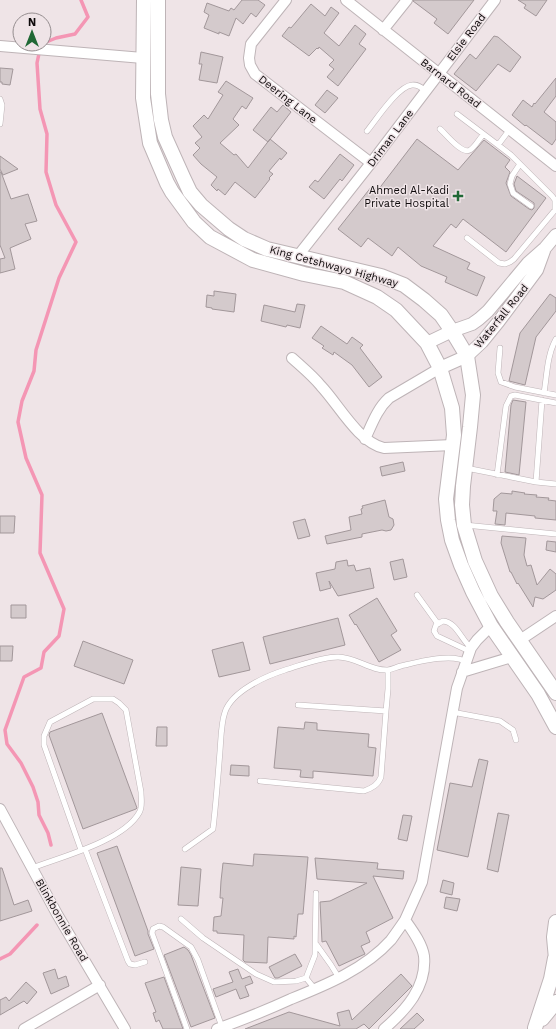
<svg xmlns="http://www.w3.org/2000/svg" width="556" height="1029" font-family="'Work Sans',sans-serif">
<rect width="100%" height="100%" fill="#efe4e7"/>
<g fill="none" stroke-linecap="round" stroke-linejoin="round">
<!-- stream -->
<path stroke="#f496b4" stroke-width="3.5" d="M44 43 56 38 75 34 88 17 81 0
M41 44 37 63 40 109 47 134 46 172 56 205 76 242 59 278 36 350 34 371 22 401 18 422 26 458 42 495 40 553 64 609 59 636 44 652 41 668 24 677 5 730 7 744 21 763 33 787 38 802 39 815 48 833 51 845
M0 959 10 954 37 925"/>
</g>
<!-- building -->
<path fill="#d4cacc" stroke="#a2979a" d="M242 0H258L265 5 256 17 251 13 243 24 236 18 229 36 219 32V34L204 28 209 15 204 12 207 3 229 11 231 8 234 10Z
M413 0H474L448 34 434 23 437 19 413 1Z
M518 0H547L536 16 524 8 526 5Z
M311 4 325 16 331 7 339 13 324 33 339 46 355 25 366 34 359 44 366 49 338 86 327 77 334 69 329 65 334 60 319 47 318 49 317 48 309 56 282 36 289 27 291 28Z
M494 36 498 37 521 57 510 72 498 64 476 91 454 74 470 54 476 59Z
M201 52 223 57 217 83 199 80 202 64H199Z
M0 68 13 69 10 85 2 84V82H0Z
M556 78V96L544 112 556 122V139L552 145 526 125 525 126 512 115 523 100 532 107 534 103 535 104Z
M226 81 253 98 246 109 242 106 233 119 239 125 220 143 234 155 236 154 248 168 270 139 287 153 281 160 280 158 269 171 273 174 269 178 270 179 255 198 235 182 225 195 218 189 217 191 211 185 217 177 201 164 193 155 200 148 195 143 202 137 193 126 204 115 208 119 223 95 218 92Z
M327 90 338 98 325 113 315 105Z
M283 105 291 112 268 142 253 130 271 107 277 112Z
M417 139 458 170 484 140 510 160 505 167 510 172 506 183 511 196 529 209 532 210 534 208V203L516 191 514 184 517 176 546 198 506 252 463 219 456 228 451 224 433 246 470 263 467 269 485 277 477 296 445 282 447 277 421 266 398 247 392 256 368 238 361 247 338 229 372 186 378 190Z
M340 154 354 165 342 181 340 179 324 199 309 187 315 180 318 182Z
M0 156 18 169 3 175 0 169Z
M0 172H1L11 199 28 194 37 221 25 224 31 239 10 248 15 269 0 273V259L5 258 0 245Z
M214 291 236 294 234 312 212 309V308L206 307 207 295 214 296Z
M550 294 556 298V311L536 337 525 385 509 381 520 333Z
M297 304 305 305 300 328 287 325 286 327 261 321 264 305 295 312Z
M321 326 347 344 352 337 363 345 360 348 382 377 369 387 352 365 334 352 333 355 322 348 324 346 312 338Z
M513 400 526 402 519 475 505 472 511 405Z
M403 462 405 471 382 476 380 467Z
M512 491 525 493 524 494 537 495 536 497 549 498 548 500 556 501V520L535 518V516L506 513 505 525 495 524 497 511H493L494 499 501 493 512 494Z
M385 500 389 517 393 519 394 525 391 530 386 531 382 530 362 534V537L327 544 325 536 351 530 349 517 362 514 361 509 363 508 362 506Z
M0 516H15L14 533H0Z
M305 519 310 536 298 539 293 522Z
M502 536 526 538 524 555 527 566 531 565 537 585 550 569 556 574V590L543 599 535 597 533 607 518 583 517 584 511 572H510L501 543Z
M547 541 556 542V552L546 550Z
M403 559 407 577 394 580 390 562Z
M347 560 348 566 354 565 356 571 370 568 374 588 338 596 329 581 331 588 320 591 316 573 335 569 336 562Z
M377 598 397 631 391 635 401 650 379 662 356 624 355 625 349 615Z
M11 605H26V618H11Z
M338 618 345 645 270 664 263 637Z
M83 641 133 660 124 684 74 666Z
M243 642 250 670 219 677 212 650Z
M0 646H13L12 661H0Z
M102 713 137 808 136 809 83 829 49 735 50 732Z
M305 722 317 723V730L369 734 368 747 376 748 373 776 313 771V778L300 777 301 770 274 768 278 727 304 729Z
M157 727H167V746H156Z
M479 759 488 761 468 857 437 850 450 783 472 787Z
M231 765 249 766V776L230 775Z
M498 813 509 815 498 872 487 869Z
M403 815 412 816 407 841 398 839Z
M117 846 148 931V934L154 949 135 956 97 853Z
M254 854 308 857 303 914H298L296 937 294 936V939L268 937 267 963 245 962 243 960 244 935 217 933V931H213L214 917 221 916 223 898H220L221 881 223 863 253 866Z
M315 858 378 863 377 869 404 871 403 879 373 876 393 918 366 932 370 942 361 946 365 954 339 966 326 941 322 942 320 902 330 901 367 883 317 879Z
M181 867 201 869 198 906 178 905Z
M0 868H2L14 905 28 900 32 911 0 921Z
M443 880 454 883 452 895 440 892Z
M446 897 460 899 457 911 444 908Z
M184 947 188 950 191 955 215 1018 191 1027 164 955Z
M295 954 302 966 278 978H275L269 967Z
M55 969 58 979 66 976 69 986 51 994 43 973Z
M238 969 242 979 250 976 253 983 245 986 249 996 240 999 236 989 216 997 213 989 233 982 229 972Z
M401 974 412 986 369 1029 364 1024 356 1029H245L289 1012 340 1026 337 1013 349 1010 352 1020Z
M164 977 183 1029H163L159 1020 156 1022 153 1013 156 1012 145 983Z
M26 982 37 992 27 1004 24 1001 0 1015V1000L6 997 9 1001Z
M417 1013 424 1020 414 1029H400Z"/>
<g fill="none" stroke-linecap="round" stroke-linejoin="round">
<!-- service casing -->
<g stroke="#beb4b7" stroke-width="6">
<path id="service" d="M0 99 2 105 0 124
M457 114 498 145
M440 129C446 134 462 155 470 150 475 147 479 139 483 135
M367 131C376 120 398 86 412 85 418 84 422 88 426 91
M520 164 512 176 510 184 513 193 531 206
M467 238 499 263 505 264 510 262 514 259 555 210V200L552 196 511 155 498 145 510 129
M500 348 498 373 501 382 515 387 556 395
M544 393C547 375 547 355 556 339
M466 468 536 482 556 484
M497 475 506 406 511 396 515 395 556 403
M536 482 542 400
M465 525 556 534
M417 595 438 624
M469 651 437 636 434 631 436 625 443 621C456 622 461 639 471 648
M298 705 386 711 388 689V670
M452 712 500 721 513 730 516 740
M260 781 364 791C372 788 378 785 381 777L386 711
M85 849 128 961 130 964 135 965 145 962
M185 849 213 829C216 803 218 777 220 751 221 739 221 723 225 712 232 691 266 676 285 670 302 665 321 657 338 657 356 657 370 671 388 670 393 669 399 666 405 665 421 661 453 653 467 662
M32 868C61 857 123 841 139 813 143 807 141 799 141 792L126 710 119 703 113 699H93L50 722 44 736V745L81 850
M181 919 203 938 256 974 274 982 296 981 306 978 315 989
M316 944 331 965 339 978
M306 978 315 955 316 893
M187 1029 152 933 153 929 159 926 163 927 191 947 198 960 222 1027"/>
</g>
<!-- minor casing -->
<g stroke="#beb4b7" stroke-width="12">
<path id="minor" d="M286 0 251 44 249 58 250 65 255 74 371 163
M346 0 556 166
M383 30 407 0
M0 46 143 58
M297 257 371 163 495 0
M292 358C302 367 313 376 321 386 339 405 358 442 384 448L453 445
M365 439C372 424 377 409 389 398L440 368
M520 640 556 616
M462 672 512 657
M0 809 57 914 125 1029
M24 1029 100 985
M217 1029C242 1020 267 1010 291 999 326 985 365 969 391 940 396 933 401 926 405 920
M384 1029C406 1010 427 987 424 956 422 943 412 930 405 920L422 882 457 688 471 648 477 640 491 626"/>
</g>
<!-- tertiary casing -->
<g stroke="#beb4b7" stroke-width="14">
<path id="tertiary" d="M427 343 452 331 472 324 479 319 488 311 528 263 545 248 556 235
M440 368 467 356 482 342 499 321 537 270 545 248"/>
</g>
<!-- secondary casing -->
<g stroke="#beb4b7" stroke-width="16">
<path id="secondary" d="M144 0 143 98 150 143 167 183 172 192 194 222 210 237 253 260 304 274 344 282 377 297 396 310 427 343 440 368 452 408 454 435 446 499 448 520 452 540 461 565 473 592 491 626 538 694 556 727
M158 0V94L161 120 165 137 183 177 190 192 201 205 229 229 244 239 267 249 381 276 404 285 424 300 441 315 452 331 467 356 473 395 470 427 463 486 462 505 464 525 475 561 491 596 507 622 556 693
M556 922 554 937 556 959
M542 1019 556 1002
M535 1028 551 979 555 958"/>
</g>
<!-- service -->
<use href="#service" stroke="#fff" stroke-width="5"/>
<!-- minor -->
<use href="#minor" stroke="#fff" stroke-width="10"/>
<!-- tertiary -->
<use href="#tertiary" stroke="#fff" stroke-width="12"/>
<!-- secondary -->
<use href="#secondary" stroke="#fff" stroke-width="14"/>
</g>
<!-- markers -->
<path fill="#206835" stroke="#efe4e7" stroke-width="1.5" d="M456 190h4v4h4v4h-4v4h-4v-4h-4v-4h4z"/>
<g text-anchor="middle" stroke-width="3" stroke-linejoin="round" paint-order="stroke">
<!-- street labels -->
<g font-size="11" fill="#0e0a0b" stroke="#efe4e7">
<text transform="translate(466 37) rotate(-53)" y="4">Elsie Road</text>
<text transform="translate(451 83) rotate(38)" y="4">Barnard Road</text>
<text transform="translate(288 99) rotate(38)" y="4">Deering Lane</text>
<text transform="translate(390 138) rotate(-53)" y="4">Driman Lane</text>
<text transform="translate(334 266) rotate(15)" y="4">King Cetshwayo Highway</text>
<text transform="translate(501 316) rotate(-51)" y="4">Waterfall Road</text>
<text transform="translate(62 920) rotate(60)" y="4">Blinkbonnie Road</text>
</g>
<!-- poi labels -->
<g font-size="11" fill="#0e0a0b" stroke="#efe4e7" text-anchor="end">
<text x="449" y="194">Ahmed Al-Kadi<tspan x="449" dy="13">Private Hospital</tspan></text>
</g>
</g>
<!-- north arrow -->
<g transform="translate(32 32)"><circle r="19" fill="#efe4e7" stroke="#958d8f"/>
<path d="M0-3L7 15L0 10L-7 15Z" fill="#206835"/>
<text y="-6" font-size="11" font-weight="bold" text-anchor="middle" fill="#0e0a0b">N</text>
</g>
</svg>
